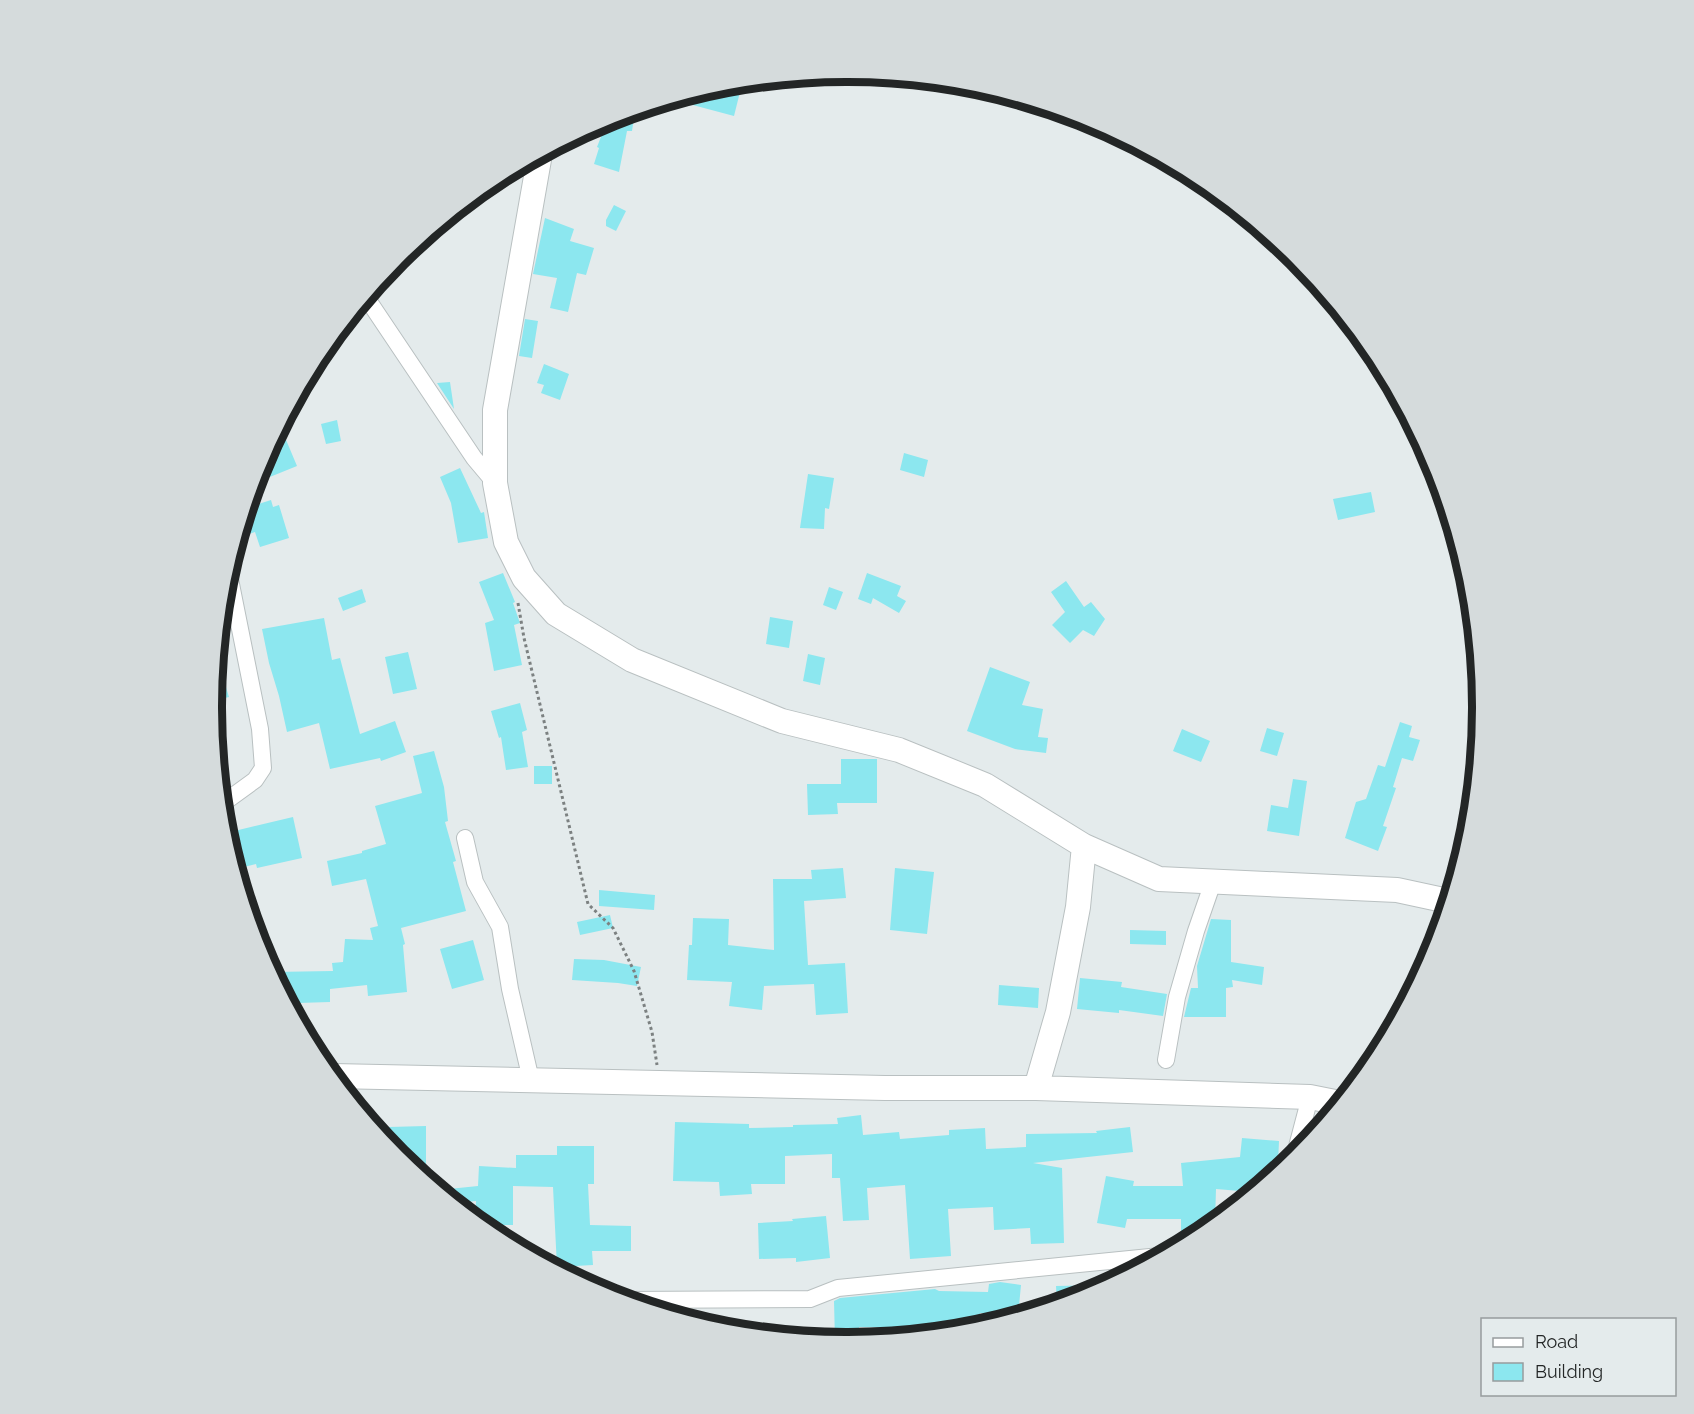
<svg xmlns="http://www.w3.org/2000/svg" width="1694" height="1414" font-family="Raleway,sans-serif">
<rect width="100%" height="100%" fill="#e4ebec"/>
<!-- building -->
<path fill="#8ce7ef" d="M723 84H730L728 89 740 92 734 116 689 104 693 93 698 92 709 96 711 88Z
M635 111 632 131H627L619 172 594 164 599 148 597 147 608 119Z
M614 205 626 211 616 231 606 226V220Z
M545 218 574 229 570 241 594 248 586 275 577 273 568 312 550 308 557 278 533 274Z
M525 319 538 321 532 358 519 356Z
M544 364 569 374 560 400 541 393 544 385 537 383Z
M450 382 454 409 437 383Z
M337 420 341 441 326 444 321 424Z
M284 435 297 466 255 483 260 464 273 440Z
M904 453 928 460 924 477 900 470Z
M460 468 481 513 484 512 488 538 458 543 451 503 440 477Z
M808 474 834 478 829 509 825 508 824 529 800 528Z
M1371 492 1375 512 1338 520 1333 499Z
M271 500 273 507 279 505 289 538 260 547 255 532 249 534 244 517 245 515 251 513 249 507Z
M503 573 515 602 513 603 520 623 514 625 522 665 494 671 485 623 494 620 479 582Z
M867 573 901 586 897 596 906 601 899 613 873 598 871 604 858 599Z
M1066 581 1084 607 1091 602 1105 619 1094 636 1083 630 1070 643 1052 625 1065 612 1051 592Z
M829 587 843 592 836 610 823 605Z
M362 589 366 602 343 611 338 598Z
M770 617 793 621 789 648 766 644Z
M324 618 332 660 340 658 360 734 395 721 406 752 381 761 380 758 330 769 319 723 287 732 279 696 269 663 262 629Z
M408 652 417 689 393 694 385 657Z
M808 654 825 658 820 685 803 681Z
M217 658 229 697 213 701V692Z
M990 667 1030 682 1022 705 1043 709 1038 737 1048 738 1046 753 1015 749 967 731Z
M520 703 527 730 522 732 528 767 506 770 501 737 499 738 491 711Z
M1400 722 1412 726 1409 737 1420 740 1413 761 1402 758 1393 787 1396 788 1383 826 1387 827 1378 851 1345 838 1356 802 1366 799 1378 765 1385 767Z
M1267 728 1284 733 1277 756 1260 751Z
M1182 729 1210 741 1201 762 1173 751Z
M434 751 444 787 448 821 445 822 456 861 453 862 466 911 401 928 405 944 403 945 407 992 368 996 367 985 330 989V1002L298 1003V999H287L272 972 333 971 332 963 343 962 345 939 373 940 370 928 378 926 366 879 332 886 327 861 362 853V851L386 844 375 806 422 793 413 756Z
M841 759H877V803H837L838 814 808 815 807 784H841Z
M534 766H552V784H534Z
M1293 779 1307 781 1299 836 1267 831 1271 805 1288 808Z
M293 817 302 858 257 868 256 864 236 869 226 833Z
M843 868 846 898 804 901 808 965 845 963 848 1013 816 1015 814 984 764 986 762 1010 729 1006 732 982 687 980 689 945H692L693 918 729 919 728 945 774 950 773 879H812L811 870Z
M895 868 934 872 927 934 890 930Z
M599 890 655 895 654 910 599 906Z
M610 915 613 928 580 935 577 922Z
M1211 919 1231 920V962L1264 967 1262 985 1232 980 1233 987 1226 988V1017H1184L1191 988H1198L1197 966Z
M1130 930 1166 931V945L1130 944Z
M473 940 484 980 452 989 440 949Z
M574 959 604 960 641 967 637 986 618 983 572 980Z
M1080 978 1122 982 1121 987 1167 994 1163 1016 1119 1010V1013L1077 1009Z
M999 985 1039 988 1038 1008 998 1005Z
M861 1115 863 1135 899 1132 900 1139 949 1135V1130L985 1128 986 1149 1026 1147V1134L1097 1133 1096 1131 1130 1127 1133 1152 1033 1163 1062 1168 1064 1243 1031 1244 1030 1228 994 1230 993 1207 948 1209 951 1256 910 1259 905 1185 867 1188 869 1220 843 1221 840 1178H832V1154L785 1156V1184H751L752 1194 720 1196 719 1182 673 1181 675 1122 749 1124V1128L793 1127V1125L838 1124 837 1118Z
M426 1126V1179L398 1156 390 1146 389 1127Z
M1242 1138 1279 1141 1278 1164H1275L1274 1174 1252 1192 1216 1189 1215 1222 1201 1234 1181 1233V1219H1127L1125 1228 1097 1223 1106 1176 1134 1181 1133 1186H1183L1181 1163 1240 1157Z
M557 1146H594V1184H588L590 1225 631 1226V1251H592L593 1265 557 1267 553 1187 513 1186V1225H482L475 1220 476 1201 455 1203 439 1190 478 1186 479 1166 516 1168V1155H557Z
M826 1216 830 1258 796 1262V1258L759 1259 758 1223 793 1221 792 1219Z
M1000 1282 1021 1285 1018 1316 980 1313V1327L946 1332V1323L907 1332V1328L859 1327V1341H835L834 1301 840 1298 935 1289 939 1291 988 1292 989 1284Z
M1103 1285 1090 1294 1057 1304 1056 1286Z"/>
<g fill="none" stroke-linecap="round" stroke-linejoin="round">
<!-- street casing -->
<g stroke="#b9c0c1" stroke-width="18">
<path id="street" d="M366 297 474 458 495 483
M222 804 255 780 263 768 260 729 228 569
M465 838 475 882 500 927 510 989 531 1080
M1166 1060 1177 997 1196 931 1213 882
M1294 1158 1310 1097
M625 1300 810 1299 838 1288 1160 1256"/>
</g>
<!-- secondary casing -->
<g stroke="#b9c0c1" stroke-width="26">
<path id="secondary" d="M540 154 495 410V483L506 542 524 578 556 614 632 660 782 721 899 750 985 785 1084 846 1159 879 1397 890 1448 901
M333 1076 885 1088H1036L1310 1097 1340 1103
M1036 1088 1058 1012 1078 907 1084 846"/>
</g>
<!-- path -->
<path stroke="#7c8181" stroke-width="3" stroke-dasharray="3 3" stroke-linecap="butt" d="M518 603 524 638 588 904 613 928 634 971 652 1032 657 1065"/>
<!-- street -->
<use href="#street" stroke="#fff" stroke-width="16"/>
<!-- secondary -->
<use href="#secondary" stroke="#fff" stroke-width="24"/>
</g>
<!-- crop -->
<path d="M0 0H1694V1414H0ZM846 82H848A624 624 0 0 1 1472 706V708A624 624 0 0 1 848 1332H846A624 624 0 0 1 222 708V706A624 624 0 0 1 846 82Z" fill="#d5dbdc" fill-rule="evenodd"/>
<path fill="none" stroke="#232626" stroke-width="8" d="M846 82H848A624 624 0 0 1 1472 706V708A624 624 0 0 1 848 1332H846A624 624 0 0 1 222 708V706A624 624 0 0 1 846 82Z"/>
<!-- legend -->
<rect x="1481" y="1318" width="195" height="78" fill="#e4ebec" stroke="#979c9d" stroke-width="1.5"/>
<rect x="1493" y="1338" width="30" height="9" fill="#ffffff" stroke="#979c9d" stroke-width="1.5"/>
<text x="1535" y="1348" font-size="18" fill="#232626">Road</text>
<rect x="1493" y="1363" width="30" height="18" fill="#8ce7ef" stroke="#979c9d" stroke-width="1.5"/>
<text x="1535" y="1378" font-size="18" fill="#232626">Building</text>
</svg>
